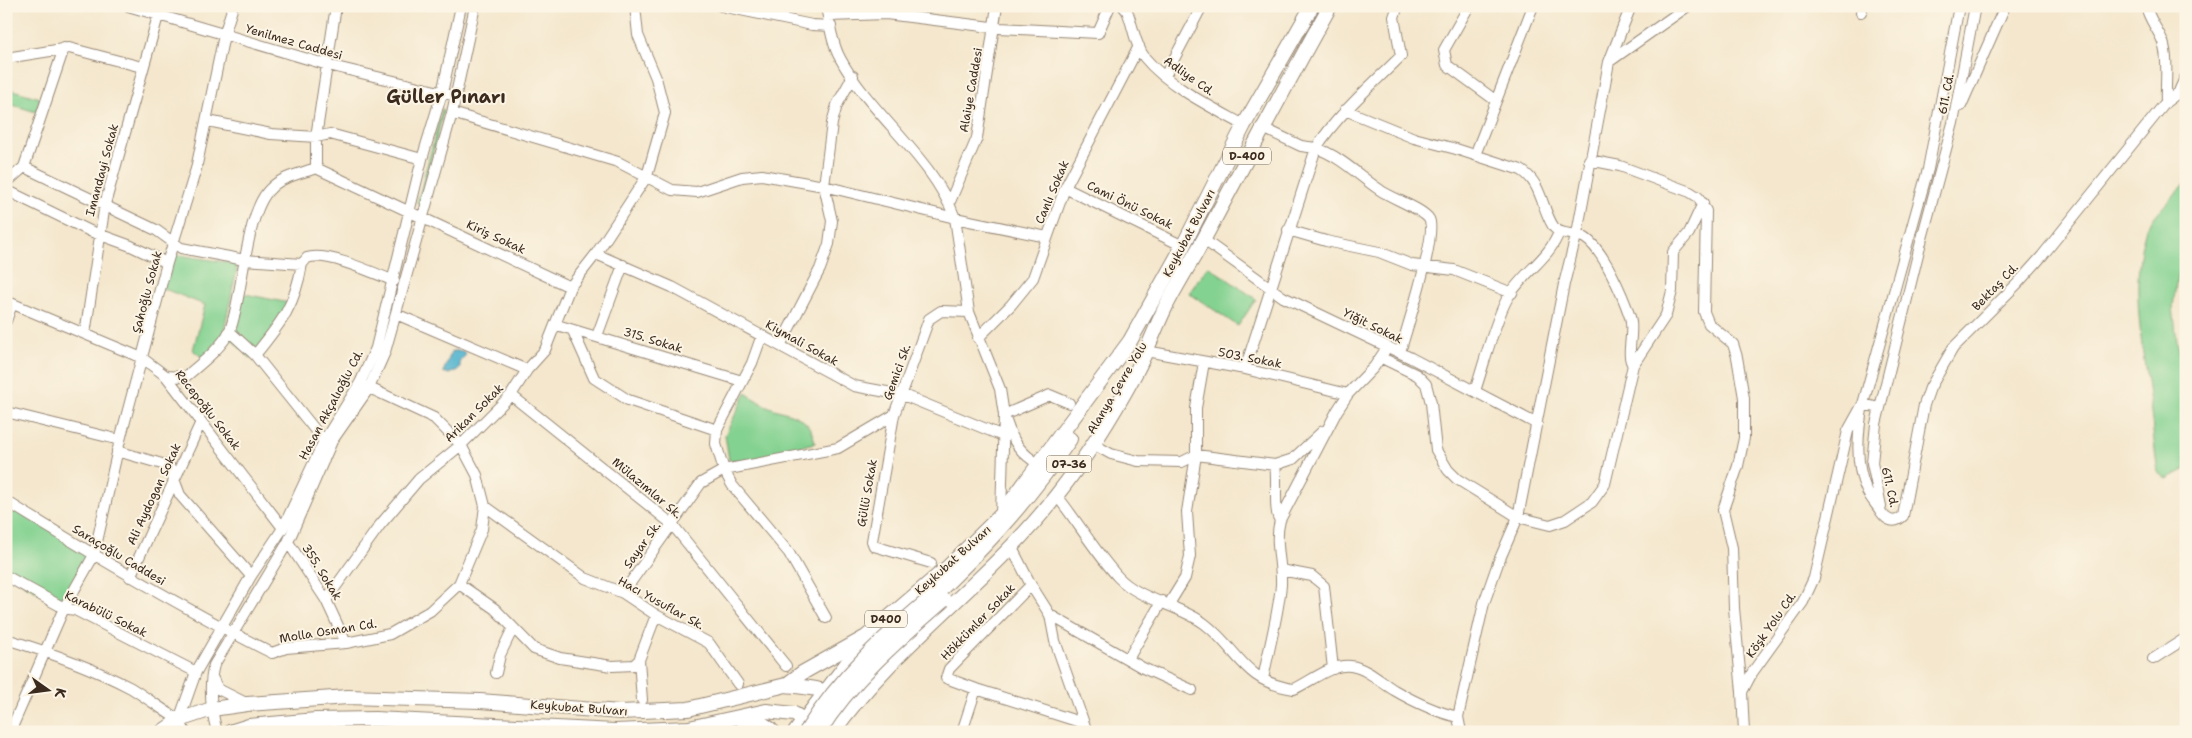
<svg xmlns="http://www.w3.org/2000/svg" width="2192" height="738" font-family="'Shantell Sans',sans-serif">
<rect width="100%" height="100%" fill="#fcf5e5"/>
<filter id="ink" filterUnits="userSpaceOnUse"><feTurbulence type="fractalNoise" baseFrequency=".02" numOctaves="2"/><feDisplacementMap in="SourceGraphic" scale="10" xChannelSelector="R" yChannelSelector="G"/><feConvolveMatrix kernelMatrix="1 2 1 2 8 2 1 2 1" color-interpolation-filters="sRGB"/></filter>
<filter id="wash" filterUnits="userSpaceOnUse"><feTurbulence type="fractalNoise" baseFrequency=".0096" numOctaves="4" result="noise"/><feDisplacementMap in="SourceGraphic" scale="20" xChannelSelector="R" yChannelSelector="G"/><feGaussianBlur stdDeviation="1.12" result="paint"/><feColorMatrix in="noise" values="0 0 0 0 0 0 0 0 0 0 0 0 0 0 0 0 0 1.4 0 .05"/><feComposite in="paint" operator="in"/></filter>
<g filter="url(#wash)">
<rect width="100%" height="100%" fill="#f4e7cd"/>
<!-- green -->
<path fill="#84d291" stroke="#607e58" d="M6 88 40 98 36 112 6 103Z
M442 109 444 110 420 203H417Z
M2186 183V257L2177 277 2173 307 2177 342 2186 374V469L2167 479 2158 472C2154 449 2153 426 2150 403 2143 349 2129 283 2146 229 2149 221 2178 190 2186 183Z
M172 254 238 264 223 334 204 359 193 350 205 305 162 288Z
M1208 266 1256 299 1238 326 1189 293Z
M235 292 289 303 274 330 250 358 226 334Z
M746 393C751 397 757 401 763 404 786 416 809 411 815 443L788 449 756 461 729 460 725 435Z
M6 502 91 556 64 606 6 574Z"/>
<!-- water -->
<path fill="#4fb2ce" stroke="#456e76" d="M452 351H463L466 355 460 361V369L449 374 443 372Z"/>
</g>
<g filter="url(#ink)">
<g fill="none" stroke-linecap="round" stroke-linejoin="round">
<!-- minor casing -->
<g stroke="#988876" stroke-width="12">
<path id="minor" d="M128 6 328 65 456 96
M721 6 812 25 831 26
M826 6C829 22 832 44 840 58 871 116 932 156 955 218L969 312 1000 389 1004 415 1001 515
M1123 6 1127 11C1133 25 1135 46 1145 58 1168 86 1213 108 1244 125
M1469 6 1444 50 1447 65 1495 100
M1959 6 1928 169 1863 404C1858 430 1855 465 1866 489 1869 497 1877 505 1881 512 1887 521 1895 524 1903 516L1924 405 1930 388 1953 348 2017 284 2042 256 2166 102 2186 87
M2146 6C2149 20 2158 29 2163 42 2169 60 2165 83 2166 102
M1861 12 1863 6
M828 16 886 14 999 28 1098 33 1110 6
M6 58 69 48 142 67
M1610 61 1688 6
M1165 76 1202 6
M2180 89 2186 76
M1961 106 2005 6
M1345 110 1414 138 1456 149 1521 170C1542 183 1541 207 1553 226 1559 236 1575 232 1585 238 1603 249 1623 296 1630 317 1635 332 1625 355 1633 365
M452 113 618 162 672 190 697 192 742 177 762 175 824 186 955 218 1047 237
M208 121 271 134 316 137 330 134 422 159
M1261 127 1301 146 1316 148C1339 113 1371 86 1401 56L1394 17 1398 6
M1475 155 1533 6
M1589 160 1620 166 1690 192 1698 197 1706 211 1704 312 1709 324 1733 344 1737 357 1744 398V438L1738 466 1723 510 1732 548 1734 608 1742 692
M24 167 156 230 181 248 245 260 302 264 307 258C326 251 374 273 394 281
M316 168V137L336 6
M6 183 24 167 64 48
M1065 188 1183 246
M6 190 90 231 131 246 167 263
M949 204 977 138 997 6
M1288 230 1326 241 1379 252 1412 265 1454 270 1512 293
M1204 240 1283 297 1411 358 1537 424
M596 254 672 287 854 386 903 395 1003 436
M6 301 142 358 166 376 283 528
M396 314 527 370
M6 321 12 304
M557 325 742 381
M229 331 255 355 324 441
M573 331 594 378 628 400 717 430
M85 334 105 204 158 16
M762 335 752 363 717 430 716 444 724 470 732 485 789 553 826 618
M597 336 623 265
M978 338 1011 305 1033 278 1065 188 1139 46
M781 344 820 269 829 244 832 221 824 186 832 123 837 105 853 76
M1146 351 1245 369 1348 394
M255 355C281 323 295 306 302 264
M1382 358 1417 375 1426 384 1431 403 1436 450 1448 470 1457 479 1518 517 1550 525 1565 520 1592 502 1605 484 1633 365 1666 315 1672 291 1673 252 1689 233 1703 203
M1245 369 1316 148C1340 156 1359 176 1380 190 1391 198 1423 209 1429 219 1438 233 1406 332 1400 352
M166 376 185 377C198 366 223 347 230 330 243 297 245 211 271 188 281 177 302 173 316 168L570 287
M1475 391C1484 364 1494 323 1507 299 1521 274 1550 258 1559 232
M511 395 672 524 786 666
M6 412 120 440
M894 415 872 541 874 546 931 563
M1004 415 1050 395 1069 403
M1006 421C1013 442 1020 453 1040 465
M1093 444 1111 454 1138 461 1182 462 1196 455 1275 465 1293 459 1323 431
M117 451 169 466 180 495 251 576
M1275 465C1278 480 1273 514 1280 520
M1057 496C1078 522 1095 552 1118 577 1141 601 1178 604 1205 624 1239 650 1243 682 1294 689 1310 682 1332 663 1351 666 1366 668 1381 682 1394 690 1413 701 1436 712 1458 717
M6 501C93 555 180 607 272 653L286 648 346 643 390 634 430 611 459 584 482 529 485 506 477 475 461 445 434 418 363 385
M485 506 585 578 623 593 656 615 709 643 738 684
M1881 506 1872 463 1876 424 1920 246 1953 123 1975 6
M288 542 326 600 346 643
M1012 548 1031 585 1050 615 1055 641 1087 732
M1281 570 1312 576 1324 586 1333 669
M6 576 64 608 75 610 196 672
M130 577 201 422
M459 584 495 609 534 649 560 658 612 666 634 665 639 660 656 615
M1031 585 949 669 946 678 976 689 1083 723
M623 593 701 483 724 470 838 448 894 415 929 319 941 311 969 312
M326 600 380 525 419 479 461 445 511 395 527 370 545 350 570 287 596 254 647 176 665 113 656 78 638 35 635 6
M1169 604 1185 578 1190 556 1187 512 1196 455V408L1204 362
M1050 615 1143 668 1192 690
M6 639C49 652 91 667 131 688 147 698 163 710 179 720
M1128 659 1162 601
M2153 659 2186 638
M639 660 642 700
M496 673 500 655 513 628
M212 677 218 689 246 703
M1263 679C1269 648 1278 616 1281 585 1282 562 1274 543 1280 520L1337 411 1348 394 1374 367 1384 352
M10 732 64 608 94 555 120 440 167 263 196 169 224 35 233 6
M185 732 179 720 196 672 251 576 283 528 324 441 360 383 376 348 422 159 442 93 461 6
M217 732C211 710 208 687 214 665L288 542 332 441 369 388 385 352 452 113 475 6
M962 732 976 689
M1461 732 1458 717 1484 603 1498 563 1518 517 1564 284 1578 228 1609 62 1631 6
M1744 732 1742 692 1752 673 1803 602 1814 578 1848 431 1863 404 1879 408"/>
</g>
<!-- major casing -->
<g stroke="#988876" stroke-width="14">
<path id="major" d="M794 732 864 639"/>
</g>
<!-- highway casing -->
<g stroke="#988876" stroke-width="16">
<path id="highway" d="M938 592C990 542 1029 499 1070 439
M786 685C801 687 831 688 841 701
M742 720C755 721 764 722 773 732
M162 732 179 720 212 709 247 704 348 697 480 701 620 712 688 709 786 685 802 673 866 637 949 566 1001 515 1130 341 1183 246 1244 125 1312 6
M230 732 249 726 316 720 375 719 615 731 689 728 766 711 794 714 821 730
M833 732C896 643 989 582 1056 496 1086 458 1113 415 1136 372 1147 351 1155 329 1165 308 1177 284 1192 261 1205 237 1246 160 1287 83 1330 6"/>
</g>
<!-- minor -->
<use href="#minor" stroke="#fff" stroke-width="10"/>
<!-- major -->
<use href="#major" stroke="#fff" stroke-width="12"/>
<!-- highway -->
<use href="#highway" stroke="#fff" stroke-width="14"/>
<!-- highway-bridge casing -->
<g stroke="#988876" stroke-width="16" stroke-linecap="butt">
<path id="highway-bridge" d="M806 732C840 676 888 633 938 592
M819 732C851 680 899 639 944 600"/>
</g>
<!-- highway-bridge -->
<use href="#highway-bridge" stroke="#fff" stroke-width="14"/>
</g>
</g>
<g text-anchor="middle" stroke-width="4" stroke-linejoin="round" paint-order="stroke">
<!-- shield labels -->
<g fill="#fcf5e5" stroke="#75675a" stroke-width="1">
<rect x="1223" y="147.5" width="48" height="17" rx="4"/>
<rect x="1046.5" y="455.5" width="45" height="17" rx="4"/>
<rect x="865" y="610.5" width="42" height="17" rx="4"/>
</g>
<g font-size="11" font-weight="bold" fill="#3b2a1e">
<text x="1247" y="160">D-400</text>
<text x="1069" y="468">07-36</text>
<text x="886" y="623">D400</text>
</g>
<!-- street labels -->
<g font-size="12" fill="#3b2a1e" stroke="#fcf5e5">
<text transform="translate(294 42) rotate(16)" y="4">Yenilmez Caddesi</text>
<text transform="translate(1189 76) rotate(35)" y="4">Adliye Cd.</text>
<text transform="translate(971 90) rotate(-80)" y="4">Alaiye Caddesi</text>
<text transform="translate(1946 94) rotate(-79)" y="4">611. Cd.</text>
<text transform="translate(102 170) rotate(-75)" y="4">Imandayi Sokak</text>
<text transform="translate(1052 192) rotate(-67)" y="4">Canlı Sokak</text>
<text transform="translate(1130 205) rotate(26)" y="4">Cami Önü Sokak</text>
<text transform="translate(1189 233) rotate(-62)" y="4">Keykubat Bulvarı</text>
<text transform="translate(496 237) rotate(25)" y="4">Kiriş Sokak</text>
<text transform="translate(1995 287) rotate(-46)" y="4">Bektaş Cd.</text>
<text transform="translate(147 292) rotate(-75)" y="4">Şahoğlu Sokak</text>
<text transform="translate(1373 326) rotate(26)" y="4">Yiğit Sokak</text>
<text transform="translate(653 340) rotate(17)" y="4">315. Sokak</text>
<text transform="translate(802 343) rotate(29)" y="4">Kiymali Sokak</text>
<text transform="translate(1250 358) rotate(11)" y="4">503. Sokak</text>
<text transform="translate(897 372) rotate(-70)" y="4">Gemici Sk.</text>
<text transform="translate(1117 388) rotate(-59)" y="4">Alanya Çevre Yolu</text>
<text transform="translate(331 405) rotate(-62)" y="4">Hasan Akçalıoğlu Cd.</text>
<text transform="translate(208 410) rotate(52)" y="4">Recepoğlu Sokak</text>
<text transform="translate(474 413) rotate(-45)" y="4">Arikan Sokak</text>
<text transform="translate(1890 487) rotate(77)" y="4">611. Cd.</text>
<text transform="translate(647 488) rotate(40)" y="4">Mülazımlar Sk.</text>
<text transform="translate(867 493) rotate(-80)" y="4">Güllü Sokak</text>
<text transform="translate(154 494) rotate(-65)" y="4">Ali Aydogan Sokak</text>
<text transform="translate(642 545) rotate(-54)" y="4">Sayar Sk.</text>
<text transform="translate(119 555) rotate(31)" y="4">Saraçoğlu Caddesi</text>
<text transform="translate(953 560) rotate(-42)" y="4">Keykubat Bulvarı</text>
<text transform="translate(322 572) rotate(58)" y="4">355. Sokak</text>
<text transform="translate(661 603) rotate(29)" y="4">Hacı Yusuflar Sk.</text>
<text transform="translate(106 614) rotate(26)" y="4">Karabülü Sokak</text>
<text transform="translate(978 622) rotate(-46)" y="4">Hökkümler Sokak</text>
<text transform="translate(1771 625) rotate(-55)" y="4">Köşk Yolu Cd.</text>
<text transform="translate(328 631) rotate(-9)" y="4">Molla Osman Cd.</text>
<text transform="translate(579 708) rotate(4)" y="4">Keykubat Bulvarı</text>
</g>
<!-- district labels -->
<g font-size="18" font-weight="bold" fill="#3b2a1e" stroke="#fcf5e5">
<text x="446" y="103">Güller Pınarı</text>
</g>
</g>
<!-- margin -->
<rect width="2192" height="738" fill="none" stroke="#fcf5e5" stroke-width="25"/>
<!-- north arrow -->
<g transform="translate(48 690) rotate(104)" stroke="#fcf5e5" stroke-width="4" paint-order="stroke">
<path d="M0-4L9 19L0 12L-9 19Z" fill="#3b2a1e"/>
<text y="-8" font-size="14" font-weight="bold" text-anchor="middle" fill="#3b2a1e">K</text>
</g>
</svg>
